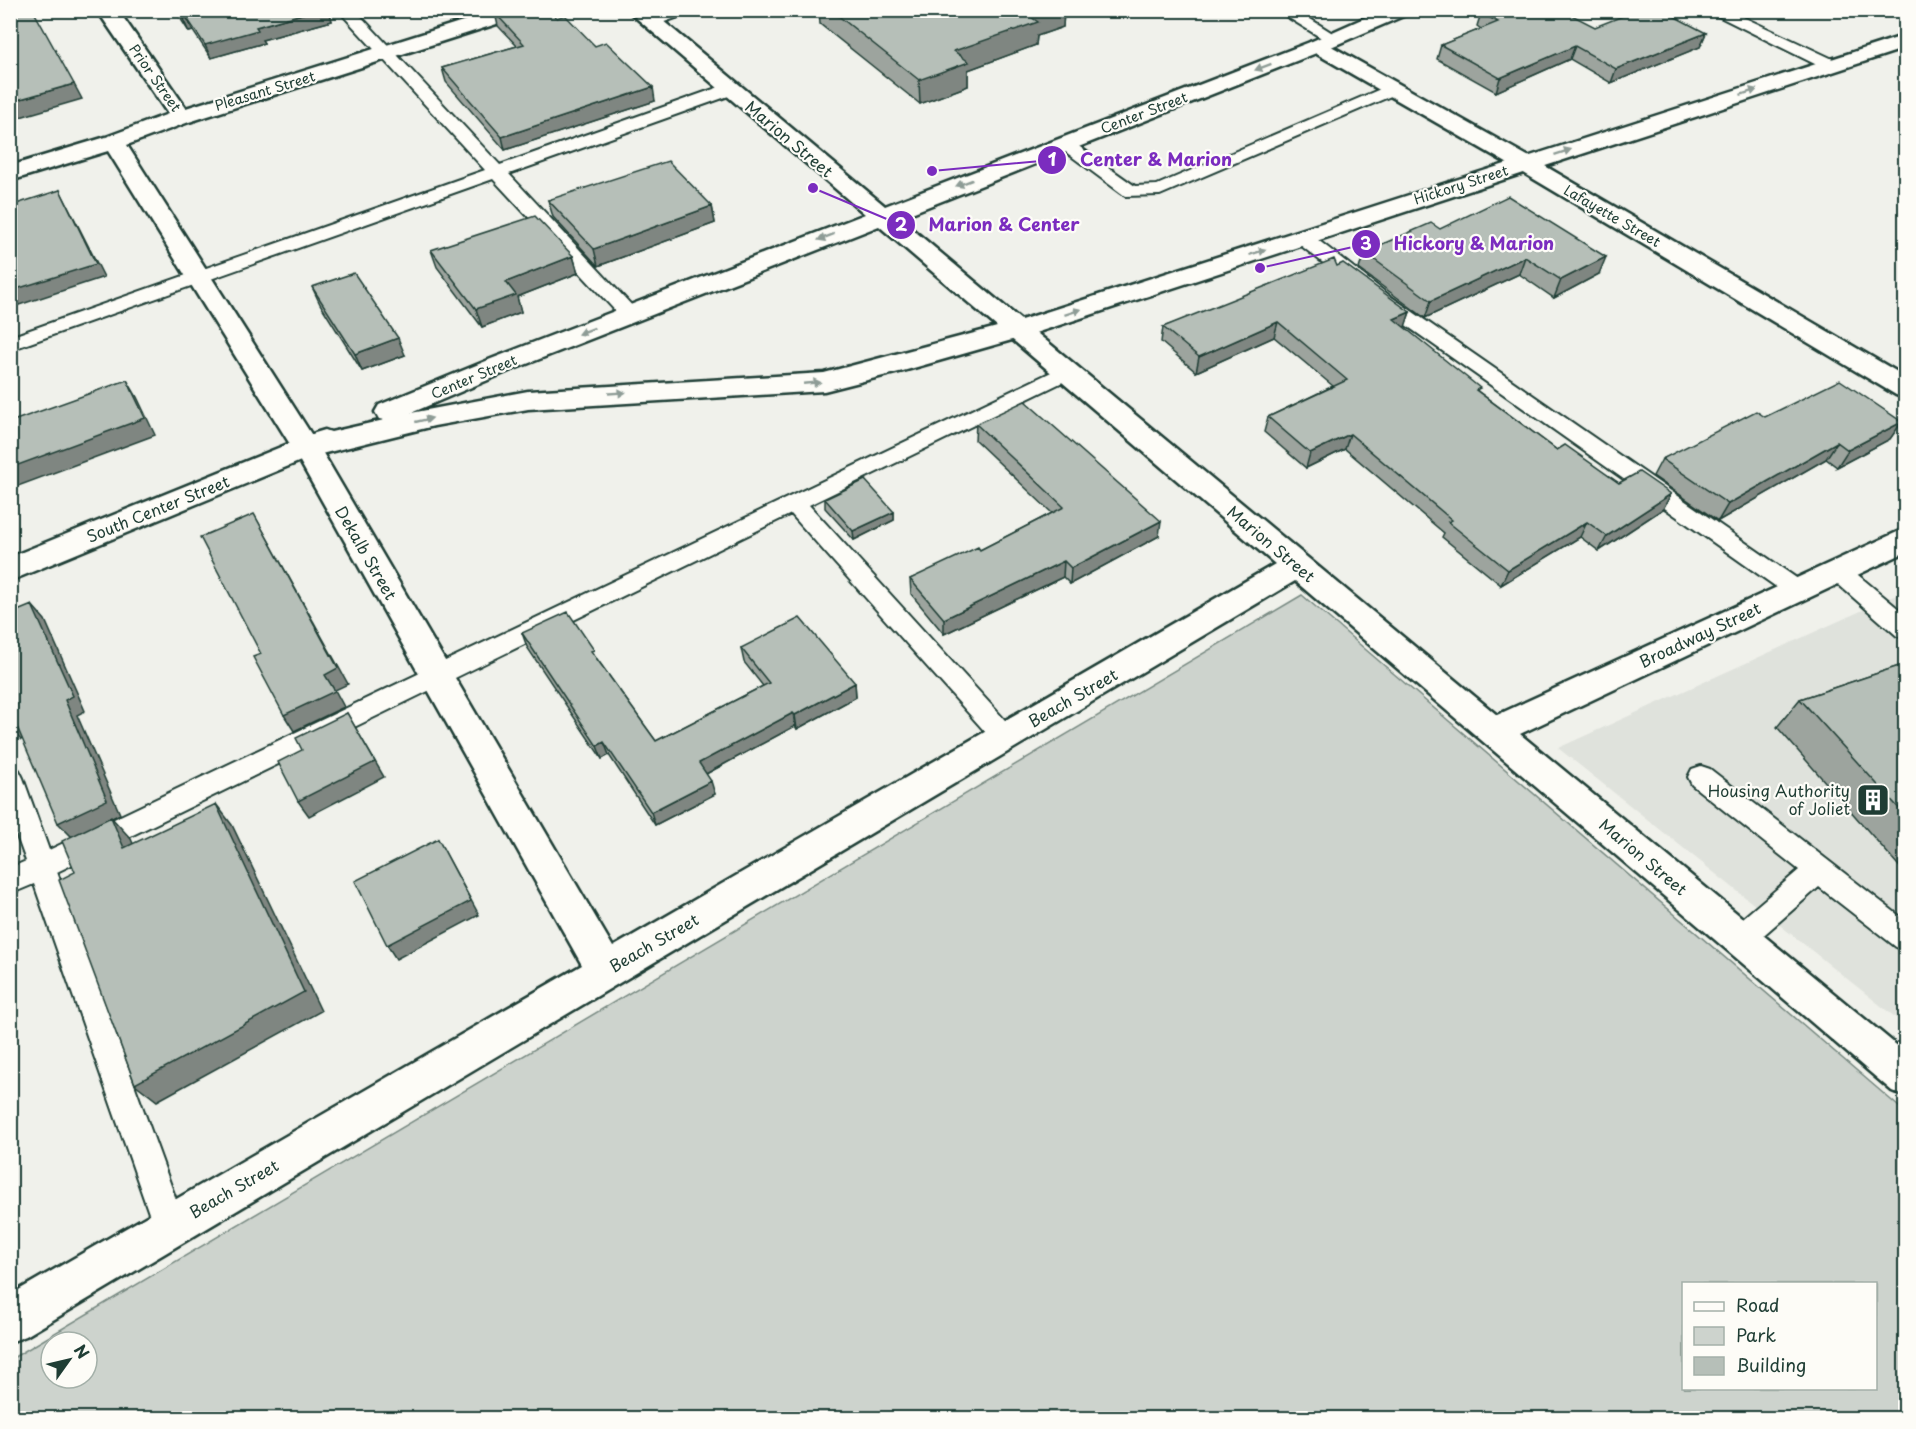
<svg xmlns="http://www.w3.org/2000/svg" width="1916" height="1429" font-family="'Playpen Sans',sans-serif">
<rect width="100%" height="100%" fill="#f0f1eb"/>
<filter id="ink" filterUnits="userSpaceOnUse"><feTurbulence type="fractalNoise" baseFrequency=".0167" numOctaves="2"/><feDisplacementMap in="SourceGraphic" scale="12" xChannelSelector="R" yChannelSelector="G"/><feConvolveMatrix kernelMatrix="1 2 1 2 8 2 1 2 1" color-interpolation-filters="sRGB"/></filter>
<g filter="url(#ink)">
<!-- built -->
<path fill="#dfe2dc" d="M1905 591V1025L1558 748Z"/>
<!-- green -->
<path fill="#cdd3cd" stroke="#768880" stroke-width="1.5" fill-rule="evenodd" d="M1302 595 1905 1112V1418H11V1359ZM1684 1284H1876V1388H1684ZM51 1342H87V1378H51Z"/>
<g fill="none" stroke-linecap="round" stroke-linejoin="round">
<!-- service casing -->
<g stroke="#1f3d34" stroke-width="4">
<path id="service" d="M338 10H355L500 165 725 85H737L739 89 737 93 509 174 636 310 639 314 636 318 629 320 622 318 493 179 10 350V337L485 170Z
M668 10H692L690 13 650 27 642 22 644 19Z
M1276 10H1296L1342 39 1334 44 1328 42Z
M1706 10H1728L1837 61 1839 65 1831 70 1825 69Z
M1392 84 1400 89 1398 93 1160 195 1125 196 1055 144 1058 140H1070L1135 186 1157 185Z
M1302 231 1309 233 1390 296 1805 584 1809 590 1805 596 1797 599 1789 596 1376 304 1295 241 1293 237 1295 233Z
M1066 365 1073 367 1076 372 1073 377 809 505 1014 730 1018 737 1014 744 1005 747 996 744 791 514 57 872 186 1227 182 1239 170 1243 158 1239 34 884 10 894V868L26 861 10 817V767L19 770 23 778 49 850Z
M1838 562 1846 565 1906 615V638L1897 636 1830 577 1826 571 1830 565Z
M1701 766 1710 769 1906 921V951L1896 947 1819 887 1750 947 1740 951 1730 947 1726 938 1730 929 1799 870 1692 785 1688 777 1692 769Z"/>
</g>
<!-- minor casing -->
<g stroke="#1f3d34" stroke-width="5">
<path id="minor" d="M97 10H118L186 108 498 10H531L528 14 189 122 127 145 320 448 613 947 1275 564 1008 336 1004 330 1008 324 1017 322 1026 324 1497 715 1906 528V552L1520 734 1906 1053V1097L1892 1091 1295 581 26 1336 10 1342V1295L582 965 293 449 108 151 10 181V166L106 137 168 114Z
M1317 40 1324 42 1533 159 1906 377V398L1896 395 1517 169 1310 50 1306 46 1310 42Z"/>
</g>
<!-- tertiary casing -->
<g stroke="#1f3d34" stroke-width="5">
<path id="tertiary" d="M627 10H650L885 206 1310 42 1382 10H1411L1408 14 1324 50 899 218 1021 320 1906 35V48L1026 336 903 371 824 391 528 409 434 426 313 456 10 581V557L315 433 325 430 331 432 384 420 379 419 375 412 379 405 491 359 865 214ZM879 226 997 327 824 373 528 391 411 413 509 371Z"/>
</g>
<!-- service -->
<use href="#service" fill="#fdfcf7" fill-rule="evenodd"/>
<!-- minor -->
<use href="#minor" fill="#fdfcf7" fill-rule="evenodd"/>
<!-- tertiary -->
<use href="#tertiary" fill="#fdfcf7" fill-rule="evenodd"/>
</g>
<!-- wall -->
<path fill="#9da49e" stroke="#1f3d34" stroke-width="1.5" d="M175 10H329L332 21 262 40 264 43 211 58 193 31 189 32Z
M819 10H1064L1063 27 1037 36 1036 45 968 70V86L920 104 820 24Z
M495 13 557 18 595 46 655 101 505 150 446 82 442 68 517 46 498 26Z
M1481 13 1595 27 1706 33 1700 47 1611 83 1570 59 1496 92 1437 59 1441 45 1481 29 1477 26Z
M548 200 712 206 715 223 598 266 553 217Z
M1440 229 1599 274 1554 298 1519 274 1425 318 1359 269 1364 252Z
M431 250 573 256 578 273 517 297 521 312 482 327 437 267Z
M1337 266 1410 312 1404 328 1479 392 1557 450 1619 483 1671 494 1663 509 1599 551 1580 537 1501 585 1442 537 1444 533 1345 449 1306 468 1264 432 1268 417 1333 386 1274 337 1196 372 1161 342 1163 327Z
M312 287 405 355 362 371 320 304Z
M1765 417 1902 422 1890 439 1837 467 1826 459 1718 521 1653 476 1662 459Z
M976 424 1159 536 1070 584 1063 577 944 634 911 594 910 579 980 550 1052 513 975 440Z
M825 499 894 512V520L854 540 825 508Z
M522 633 597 659 656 741 763 686 744 662 741 648 855 683 856 697 797 729 795 726 706 774 715 794 655 825 609 755 602 759 527 647Z
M1905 664V873L1777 727 1800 699Z"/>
<!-- shaded-wall -->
<path fill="#7f8681" stroke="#1f3d34" stroke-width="1.5" d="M316 10H329L332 21 262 40 264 43 211 58 205 45 256 27Z
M1043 10H1064L1063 27 1037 36 1036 45 968 70V86L920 104 919 80 954 51 1028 15Z
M187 18 193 31 189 32 183 19Z
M1706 33 1700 47 1611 83 1616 69Z
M1575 46 1570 59 1496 92 1500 78Z
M74 84 82 99 10 120V102Z
M653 87 655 101 505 150 502 137Z
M60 190 104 277 10 308V291Z
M712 206 715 223 598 266 594 249Z
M573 256 578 273 517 297 521 312 482 327 476 309 506 282Z
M1525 257 1519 274 1425 318 1431 301Z
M1606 257 1599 274 1554 298 1561 280Z
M1410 312 1405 327 1389 335 1394 319Z
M1278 322 1274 337 1196 372 1199 357Z
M398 338 405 355 362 371 355 354Z
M127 380 137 397 155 435 10 489V468Z
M10 413 21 439 10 424Z
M1902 422 1890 439 1837 467 1848 450Z
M1350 434 1345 449 1306 468 1310 453Z
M1837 442 1826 459 1718 521 1728 504Z
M1671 494 1663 509 1599 551 1607 536Z
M894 512V520L854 540 853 531Z
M254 514 348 684 335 690 344 707 294 731 284 715 325 675Z
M1161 521 1159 536 1070 584 1071 568Z
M1587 522 1580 537 1501 585 1508 570Z
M1064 561 1063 577 944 634V619Z
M32 605 45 620 85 711 77 715 120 814 112 818 131 839 144 869 72 837 58 823 65 700Z
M855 683 856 697 797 729 795 715Z
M347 713 384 777 309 816 298 801Z
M793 713 795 726 702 776 699 763Z
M15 722 29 737 21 740 10 729V725Z
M604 742 609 755 602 759 597 746Z
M711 781 715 794 655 825 651 812Z
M216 804 232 825 321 1011 157 1101 135 1084Z
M438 839 479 915 396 959 387 945Z"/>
<!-- building -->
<path fill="#b6bfb8" stroke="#1f3d34" stroke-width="1.5" d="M10 10H33L74 84 10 102Z
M178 10H316L256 27 258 30 205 45 187 18 183 19Z
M502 10H549L557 18 565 15 595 46 606 42 653 87 502 137 442 68 524 44 495 13Z
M831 10H1043L1028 15 1038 22 954 51 969 62 919 80Z
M1486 10H1562L1595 27 1638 10H1662L1706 33 1616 69 1575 46 1500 78 1441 45 1498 22 1481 13Z
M668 161 712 206 594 249 548 200Z
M60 190 96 264 10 291V209L14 208 13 205Z
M1508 196 1606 257 1561 280 1525 257 1431 301 1364 252 1431 223 1440 229Z
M535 216 573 256 506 282 516 295 476 309 431 250Z
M1334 259 1337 266 1343 263 1410 312 1394 319 1480 388 1476 390 1557 450 1565 445 1619 483 1639 472 1671 494 1607 536 1587 522 1508 570 1448 522 1452 520 1350 434 1310 453 1268 417 1347 380 1278 322 1199 357 1163 327Z
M354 273 398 338 355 354 312 287Z
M127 380 145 418 10 468V422Z
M1840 380 1902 422 1848 450 1837 442 1728 504 1662 459 1756 411 1765 417Z
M1025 401 1161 521 1071 568 1064 561 944 619 910 579 978 547 980 550 1064 507 976 424Z
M865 480 894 512 853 531 825 499Z
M254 514 338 668 325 675 335 691 284 715 253 657 261 654 200 537Z
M32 605 73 696 65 700 107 800 58 823 15 722 10 725V614Z
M568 612 594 650 591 651 656 741 769 683 741 648 800 618 855 683 795 715 793 713 699 763 711 781 651 812 604 742 597 746 522 633Z
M1905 664V815L1800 699Z
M347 713 375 762 298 801 278 762 302 750 296 738Z
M216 804 304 992 135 1084 59 880 75 872 62 841 111 817 124 848Z
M438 839 471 901 387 945 355 881Z"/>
<!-- one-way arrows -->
<defs><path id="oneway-solid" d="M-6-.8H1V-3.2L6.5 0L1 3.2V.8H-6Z" transform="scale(1.5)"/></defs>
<g fill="#8e9c96">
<use href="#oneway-solid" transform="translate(1263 67) rotate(159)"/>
<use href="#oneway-solid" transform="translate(1749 92) rotate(-18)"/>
<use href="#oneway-solid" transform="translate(1563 152) rotate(-18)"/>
<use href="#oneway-solid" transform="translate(964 183) rotate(159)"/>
<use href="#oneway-solid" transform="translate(826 237) rotate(159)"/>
<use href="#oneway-solid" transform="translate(1258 252) rotate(-18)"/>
<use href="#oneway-solid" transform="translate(1073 312) rotate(-18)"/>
<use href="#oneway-solid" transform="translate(586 331) rotate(159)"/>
<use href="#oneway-solid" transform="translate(812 383) rotate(-5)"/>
<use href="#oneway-solid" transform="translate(617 393) rotate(-3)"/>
<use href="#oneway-solid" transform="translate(424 420) rotate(-13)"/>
</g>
</g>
<!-- icons -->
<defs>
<g id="building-square" transform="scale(1.725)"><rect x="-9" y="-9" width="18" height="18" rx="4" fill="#1f3d34" stroke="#fdfcf7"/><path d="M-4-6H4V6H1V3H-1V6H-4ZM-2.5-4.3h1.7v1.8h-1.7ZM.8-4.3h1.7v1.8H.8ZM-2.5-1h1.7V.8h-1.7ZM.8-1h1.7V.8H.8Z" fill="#fff"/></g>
</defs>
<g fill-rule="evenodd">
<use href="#building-square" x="1873" y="800"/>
</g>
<g text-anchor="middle" stroke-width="4.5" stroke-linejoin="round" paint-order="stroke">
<!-- far-street labels -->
<g font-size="14" fill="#1f3d34" stroke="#fdfcf7">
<text transform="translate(155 78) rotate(55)" y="5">Prior Street</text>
<text transform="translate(265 91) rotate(-17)" y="5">Pleasant Street</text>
<text transform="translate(1144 113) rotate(-21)" y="5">Center Street</text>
<text transform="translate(1461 185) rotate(-18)" y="5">Hickory Street</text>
<text transform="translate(1612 216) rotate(30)" y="5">Lafayette Street</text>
<text transform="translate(474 377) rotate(-23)" y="5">Center Street</text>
</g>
<!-- street labels -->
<g font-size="16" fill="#1f3d34" stroke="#fdfcf7">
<text transform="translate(789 139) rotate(40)" y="6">Marion Street</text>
<text transform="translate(158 509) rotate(-22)" y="6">South Center Street</text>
<text transform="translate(1271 544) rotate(40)" y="6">Marion Street</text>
<text transform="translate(366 553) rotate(60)" y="6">Dekalb Street</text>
<text transform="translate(1700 635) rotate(-25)" y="6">Broadway Street</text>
<text transform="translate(1073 698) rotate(-30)" y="6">Beach Street</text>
<text transform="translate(1643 857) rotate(40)" y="6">Marion Street</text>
<text transform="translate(654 943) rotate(-30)" y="6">Beach Street</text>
<text transform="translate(234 1189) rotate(-30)" y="6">Beach Street</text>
</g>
<!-- poi labels -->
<g font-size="16" fill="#1f3d34" stroke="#fdfcf7" text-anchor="end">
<text x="1850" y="797">Housing Authority<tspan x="1850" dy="18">of Joliet</tspan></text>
</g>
</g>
<!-- callouts -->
<path fill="none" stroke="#7b2cbf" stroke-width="2" d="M932 171L1052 160M813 188L901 225M1260 268L1366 244"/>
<g fill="#7b2cbf" stroke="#fdfcf7" stroke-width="2">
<circle cx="932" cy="171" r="6"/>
<circle cx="813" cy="188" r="6"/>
<circle cx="1260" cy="268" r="6"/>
<circle cx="1052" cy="160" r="15"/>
<circle cx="901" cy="225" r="15"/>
<circle cx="1366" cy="244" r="15"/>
</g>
<g font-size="18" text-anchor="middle" font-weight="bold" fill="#fff">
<text x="1052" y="166">1</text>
<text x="901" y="231">2</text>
<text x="1366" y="250">3</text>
</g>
<g font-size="18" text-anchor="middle" font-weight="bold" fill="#7b2cbf" stroke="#fdfcf7" stroke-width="4.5" stroke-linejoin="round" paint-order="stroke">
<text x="1156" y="166">Center &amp; Marion</text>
<text x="1004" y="231">Marion &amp; Center</text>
<text x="1474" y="250">Hickory &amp; Marion</text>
</g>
<!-- margin -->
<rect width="1916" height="1429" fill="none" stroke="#fdfcf7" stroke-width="36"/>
<rect x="18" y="18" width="1880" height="1393" fill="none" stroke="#1f3d34" stroke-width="2" filter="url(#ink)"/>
<!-- legend -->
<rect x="1682" y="1282" width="195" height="108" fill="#fdfcf7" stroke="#a4b0a9" stroke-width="1.5"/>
<rect x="1694" y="1302" width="30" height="9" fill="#fdfcf7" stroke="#a4b0a9" stroke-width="1.5"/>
<text x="1736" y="1312" font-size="18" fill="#1f3d34">Road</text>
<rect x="1694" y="1327" width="30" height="18" fill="#cdd3cd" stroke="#a4b0a9" stroke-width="1.5"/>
<text x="1736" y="1342" font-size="18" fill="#1f3d34">Park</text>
<rect x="1694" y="1357" width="30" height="18" fill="#b6bfb8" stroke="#a4b0a9" stroke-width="1.5"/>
<text x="1736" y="1372" font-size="18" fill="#1f3d34">Building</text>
<!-- north arrow -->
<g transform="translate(69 1360) rotate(56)"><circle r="28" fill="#fdfcf7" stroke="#a4b0a9" stroke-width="1.5"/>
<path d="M0-4.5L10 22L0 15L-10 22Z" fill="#1f3d34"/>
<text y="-9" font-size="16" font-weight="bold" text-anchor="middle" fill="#1f3d34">N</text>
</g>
</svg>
